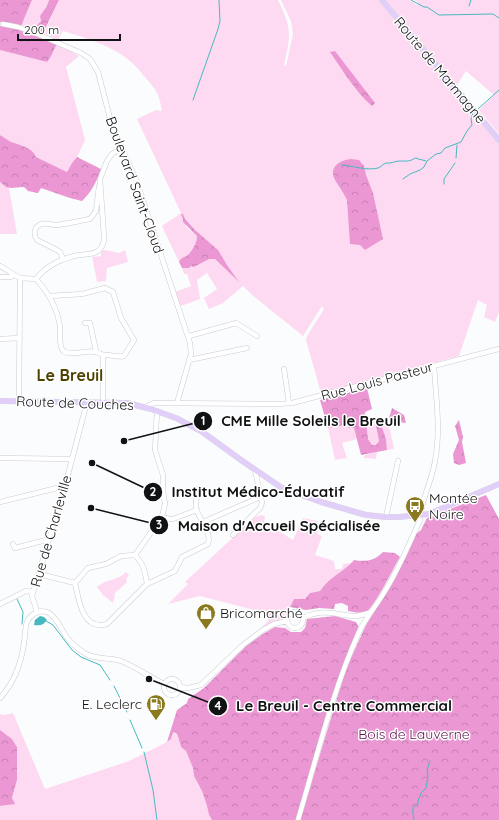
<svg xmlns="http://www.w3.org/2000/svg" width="499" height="820" font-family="Quicksand,sans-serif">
<defs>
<pattern id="forest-crowns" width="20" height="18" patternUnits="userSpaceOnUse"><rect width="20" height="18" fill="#eb97d3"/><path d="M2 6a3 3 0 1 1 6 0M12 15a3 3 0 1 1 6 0" fill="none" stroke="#c881b4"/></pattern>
<pattern id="water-ripples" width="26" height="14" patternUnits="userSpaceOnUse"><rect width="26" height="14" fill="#47b8bf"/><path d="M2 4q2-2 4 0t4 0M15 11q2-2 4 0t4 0" fill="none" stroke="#3d9da3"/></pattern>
</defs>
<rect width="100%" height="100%" fill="#fbfcfe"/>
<!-- green -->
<path fill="#fddaf1" d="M32 0H49L47 6 40 16 41 21 37 25 35 30 21 26Z
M59 0H278C292 29 291 34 284 65L286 66 293 34 291 21 281 0H379L499 144V312L495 322 484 317 487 305 478 300 459 356 321 393 306 340 307 336 324 309 322 306 303 336 251 294 243 286 223 303 209 309 204 298 217 289 207 273 197 280 200 299 181 306 175 292 191 286 187 274H184L182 268H186L191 265 194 267 209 259H215L237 280 227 265 185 219 183 214 186 227 197 236C197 243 194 249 189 254 186 257 181 257 179 262L162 226 181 213 137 119 156 110 162 111C159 92 156 90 144 76 140 71 136 66 131 62 114 46 85 38 63 31L58 40 44 33Z
M386 0H410L417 5 418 2 414 0H499V134L479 110 494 95 466 71 457 85Z
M57 44 79 56 66 67 85 140 77 157 72 163 67 172 36 157C32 147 20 145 11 142 7 140 4 137 0 135V50L47 62C51 58 54 49 57 44Z
M0 182 9 188 17 234H0Z
M105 250 119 253 125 250 128 262 107 268 106 281 97 282 92 256 95 257 101 256V251Z
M388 420 394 449 387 450 386 439 381 424Z
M375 421 379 441 376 445H372L368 439 366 423Z
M348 425 354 428 357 439 342 443 347 458 335 460 328 428Z
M377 452 376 459 363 458 365 455Z
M261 515 265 516 264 522 293 540 303 518 318 521 317 526 320 527 317 534 322 536 315 555 334 561 335 569H342L343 564 351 563C343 574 329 578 320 591L310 593 305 599H294L290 607H288L284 618 262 627 268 621 269 614 200 596 168 604 188 584 185 582 254 518Z
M126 572 129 575 126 579 127 582 114 594 115 595 113 603 103 595 97 587C105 579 118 581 126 572Z
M13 713 45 789 129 761 167 742 171 739 173 732 177 733 181 747 186 751 193 768 194 776 202 791 207 806 209 815 212 820H0V806L14 804 12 799 17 780V747L12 739 0 730V714L5 715Z"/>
<!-- forest -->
<path fill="url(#forest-crowns)" d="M0 0H32L21 26 0 22Z
M49 0H59L43 33 35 30 37 25 41 21 40 16 47 6Z
M0 26 23 30 57 44C54 49 51 58 47 62L0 50Z
M335 51 375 103 372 106C355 91 343 71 330 52Z
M0 135C4 137 7 140 11 142 20 145 32 147 36 157L67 172 72 163 77 157 101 169C97 181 91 193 82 201L70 198 41 188 38 193 28 191 24 187 11 188 6 187 0 182Z
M351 159 359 160 364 166 366 175 373 193 383 239 365 250 360 245 350 244 347 200C344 193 339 187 335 180 328 167 340 160 351 159Z
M181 214H183L185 219 195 230 218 250 227 265 239 282 215 259H209L194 267 191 266 189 268H182L179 262C181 257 186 257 189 254 193 249 197 243 197 236L183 222V219Z
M367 388 372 409 365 412 368 439 372 445H376L379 441 375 421 381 420 383 422 381 424 386 439 387 450 361 455 354 428H349L347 425 328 428 320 400Z
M392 408 404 415 406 423 391 421 389 418Z
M459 420 463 437 462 442 466 463 459 465 454 463 453 454 459 440 455 426Z
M486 495 499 519V820H300L346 669 366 625 393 581 416 534 421 530 427 518Z
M383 552 395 553 400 557C394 567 375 606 367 611 361 614 353 612 348 611V606L342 603 335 604 334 609 319 608 306 610 290 607 294 599H305L310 593 320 591C329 577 344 572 354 560 366 562 374 561 383 552Z
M335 616 356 622 359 628 296 820H212L209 815 207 806 202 791 194 776 193 768 186 751 181 747 177 733 173 732 171 739 167 742 177 710 187 703 188 699 204 688 246 646 263 634 275 627 285 628 291 632H301L305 628 307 619Z
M0 730 12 739 17 747V780L12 798 15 804 0 806Z"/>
<!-- water -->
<path fill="url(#water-ripples)" d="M40 616 44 617 47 620C43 625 40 626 34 625L35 620Z"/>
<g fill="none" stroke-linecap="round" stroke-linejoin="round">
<!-- stream -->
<path stroke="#47b8bf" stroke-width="1" d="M411 0 424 7H427L439 15 493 14 499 18
M469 6 471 0
M193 100 218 29 220 21 219 0
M478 109 499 90
M456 158 457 145
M342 165C354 166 366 171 378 168 381 167 383 164 386 163 391 164 395 161 399 161 405 161 410 162 415 158L426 161
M403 179 410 174 420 170 424 167 427 161 436 154 441 153 445 148 461 142 467 131 472 125 471 119 473 113
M444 184V179L455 163
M17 599 23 612 22 624
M46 621 53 625 72 650 81 657 100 665 110 680
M114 686 127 712
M130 720 142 748
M144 752 153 790 157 820
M414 820C414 813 409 809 418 804V801L421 793 426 788 428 776 427 770 430 761"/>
<!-- minor casing -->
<g stroke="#c9cbd1" stroke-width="5.5">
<path id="minor" d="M3 24 18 27 35 33 81 53 90 59 98 72 112 126 137 182 190 343 191 354 177 403
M63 259 60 252 57 250 37 240C33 234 34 227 41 224 45 222 51 225 56 225 67 224 79 221 90 219L96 211 99 186
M0 266 20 278 36 279C48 292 57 308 60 326 61 334 58 344 63 351 74 358 89 346 103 355
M0 277H11L14 275
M36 279C47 265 63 258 79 255 85 254 93 255 98 251 102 248 104 243 104 237L100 179 107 161 112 154 121 148
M50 296 82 294 105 288 113 292 121 318 134 340 124 356C117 358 110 354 103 355V403
M85 323H90L96 351
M189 336 236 323 257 336
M0 339 20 338
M189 360 247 348
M284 369 289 403
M19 401 20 278
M145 407 154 403 276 404 292 403 499 349
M0 458 72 459
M0 502 65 486
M162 517 170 519H173L197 510
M386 517 398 461
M203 522 258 498 260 493 255 470
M233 535 260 508 262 503 261 497 260 496
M13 544 15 548 50 539
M135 555C144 565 145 571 147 584
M39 574 75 583C79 600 82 631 107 624L147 584 175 571 182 557 208 544C212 531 199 520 196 508 195 503 198 498 196 493L200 491
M75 583 88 568 106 564 121 556 135 555 162 517 165 504 163 490V475L155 450 157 411
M0 604 26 591 33 592
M287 620a8 8 0 1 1 16 0a8 8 0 1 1-16 0Z
M37 612 32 596 65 486 87 402
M303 618C327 607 334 616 357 616 361 615 365 614 369 613
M164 687a8 8 0 1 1 16 0a8 8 0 1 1-16 0Z
M180 687 188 688 201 685 243 645 263 630 274 624 287 621
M0 698C15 682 21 664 24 643 25 637 25 628 27 622 30 615 39 609 47 612 57 616 62 632 69 640 73 645 80 650 86 654 97 660 110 657 121 661 136 667 150 677 164 684
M298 820C317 757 332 692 359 632 366 617 377 605 385 591 399 569 409 544 420 520 421 500 432 481 435 461 441 430 436 398 434 366"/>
</g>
<!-- major casing -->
<g stroke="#d9d9d9" stroke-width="6">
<path id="major" d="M382 0 499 140
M0 401 127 403 151 409 176 418 201 431 241 460 282 488 321 502 366 515 386 517H399L429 514 499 484"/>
</g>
<!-- minor -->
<use href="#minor" stroke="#fff" stroke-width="4.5"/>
<!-- major -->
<use href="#major" stroke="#e1cef9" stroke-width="5.5"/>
</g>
<!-- icons -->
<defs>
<g id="bus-pin" transform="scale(1)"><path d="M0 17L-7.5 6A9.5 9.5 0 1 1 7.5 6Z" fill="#8a791e" stroke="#fff"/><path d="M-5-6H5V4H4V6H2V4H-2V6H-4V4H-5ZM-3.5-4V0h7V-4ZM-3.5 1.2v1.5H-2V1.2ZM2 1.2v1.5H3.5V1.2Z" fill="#fff"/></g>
<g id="shop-pin" transform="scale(1)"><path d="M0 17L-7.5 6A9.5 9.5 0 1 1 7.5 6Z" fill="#8a791e" stroke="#fff"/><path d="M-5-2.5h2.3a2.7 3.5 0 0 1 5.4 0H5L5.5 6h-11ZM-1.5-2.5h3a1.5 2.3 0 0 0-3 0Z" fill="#fff"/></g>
<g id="fuel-pin" transform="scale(1)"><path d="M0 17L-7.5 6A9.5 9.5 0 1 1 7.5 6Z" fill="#8a791e" stroke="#fff"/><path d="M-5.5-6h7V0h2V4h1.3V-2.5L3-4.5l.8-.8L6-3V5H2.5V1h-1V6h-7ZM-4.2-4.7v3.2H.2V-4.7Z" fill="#fff"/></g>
</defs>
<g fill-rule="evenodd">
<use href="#bus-pin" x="415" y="506"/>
<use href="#shop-pin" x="206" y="613"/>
<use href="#fuel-pin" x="156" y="704"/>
</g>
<g text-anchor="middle" stroke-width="3" stroke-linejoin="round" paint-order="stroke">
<!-- street labels -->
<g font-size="14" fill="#111213" stroke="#fff">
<text transform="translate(440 70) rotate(50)" y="5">Route de Marmagne</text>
<text transform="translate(135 185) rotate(70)" y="5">Boulevard Saint-Cloud</text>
<text transform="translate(377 381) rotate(-15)" y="5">Rue Louis Pasteur</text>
<text transform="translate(75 403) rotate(2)" y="5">Route de Couches</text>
<text transform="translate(51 531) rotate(-74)" y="5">Rue de Charleville</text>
</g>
<!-- poi labels -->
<g font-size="14" fill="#111213" stroke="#fff" text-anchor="start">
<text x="429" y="503">Montée<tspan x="429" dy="16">Noire</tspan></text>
<text x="220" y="618">Bricomarché</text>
<text x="142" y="709" text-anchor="end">E. Leclerc</text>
</g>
<!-- park labels -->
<g font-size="14" fill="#60164f" stroke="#fff">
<text x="414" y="739">Bois de Lauverne</text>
</g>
<!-- quarter labels -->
<g font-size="16" font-weight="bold" fill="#4d4200" stroke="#fff">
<text x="70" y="381">Le Breuil</text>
</g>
</g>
<!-- callouts -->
<path fill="none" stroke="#111213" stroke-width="1.5" d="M124 441L203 421M92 463L153 492M91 508L159 525M149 679L218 706"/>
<g fill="#111213" stroke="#fff" stroke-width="1.5">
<circle cx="124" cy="441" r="4"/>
<circle cx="92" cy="463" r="4"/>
<circle cx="91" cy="508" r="4"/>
<circle cx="149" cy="679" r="4"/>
<circle cx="203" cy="421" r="10"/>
<circle cx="153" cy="492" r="10"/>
<circle cx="159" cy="525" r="10"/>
<circle cx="218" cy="706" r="10"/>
</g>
<g font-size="12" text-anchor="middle" font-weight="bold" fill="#fff">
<text x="203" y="425">1</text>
<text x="153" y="496">2</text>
<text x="159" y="529">3</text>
<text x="218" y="710">4</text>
</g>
<g font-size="15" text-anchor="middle" font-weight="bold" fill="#111213" stroke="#fff" stroke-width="3" stroke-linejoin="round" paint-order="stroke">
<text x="311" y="426">CME Mille Soleils le Breuil</text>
<text x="258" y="497">Institut Médico-Éducatif</text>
<text x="279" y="531">Maison d'Accueil Spécialisée</text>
<text x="344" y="711">Le Breuil - Centre Commercial</text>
</g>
<!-- scale -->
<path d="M18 34v6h102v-6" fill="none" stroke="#111213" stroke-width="2"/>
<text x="24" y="34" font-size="12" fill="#111213" stroke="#ffffff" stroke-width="3" paint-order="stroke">200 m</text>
</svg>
